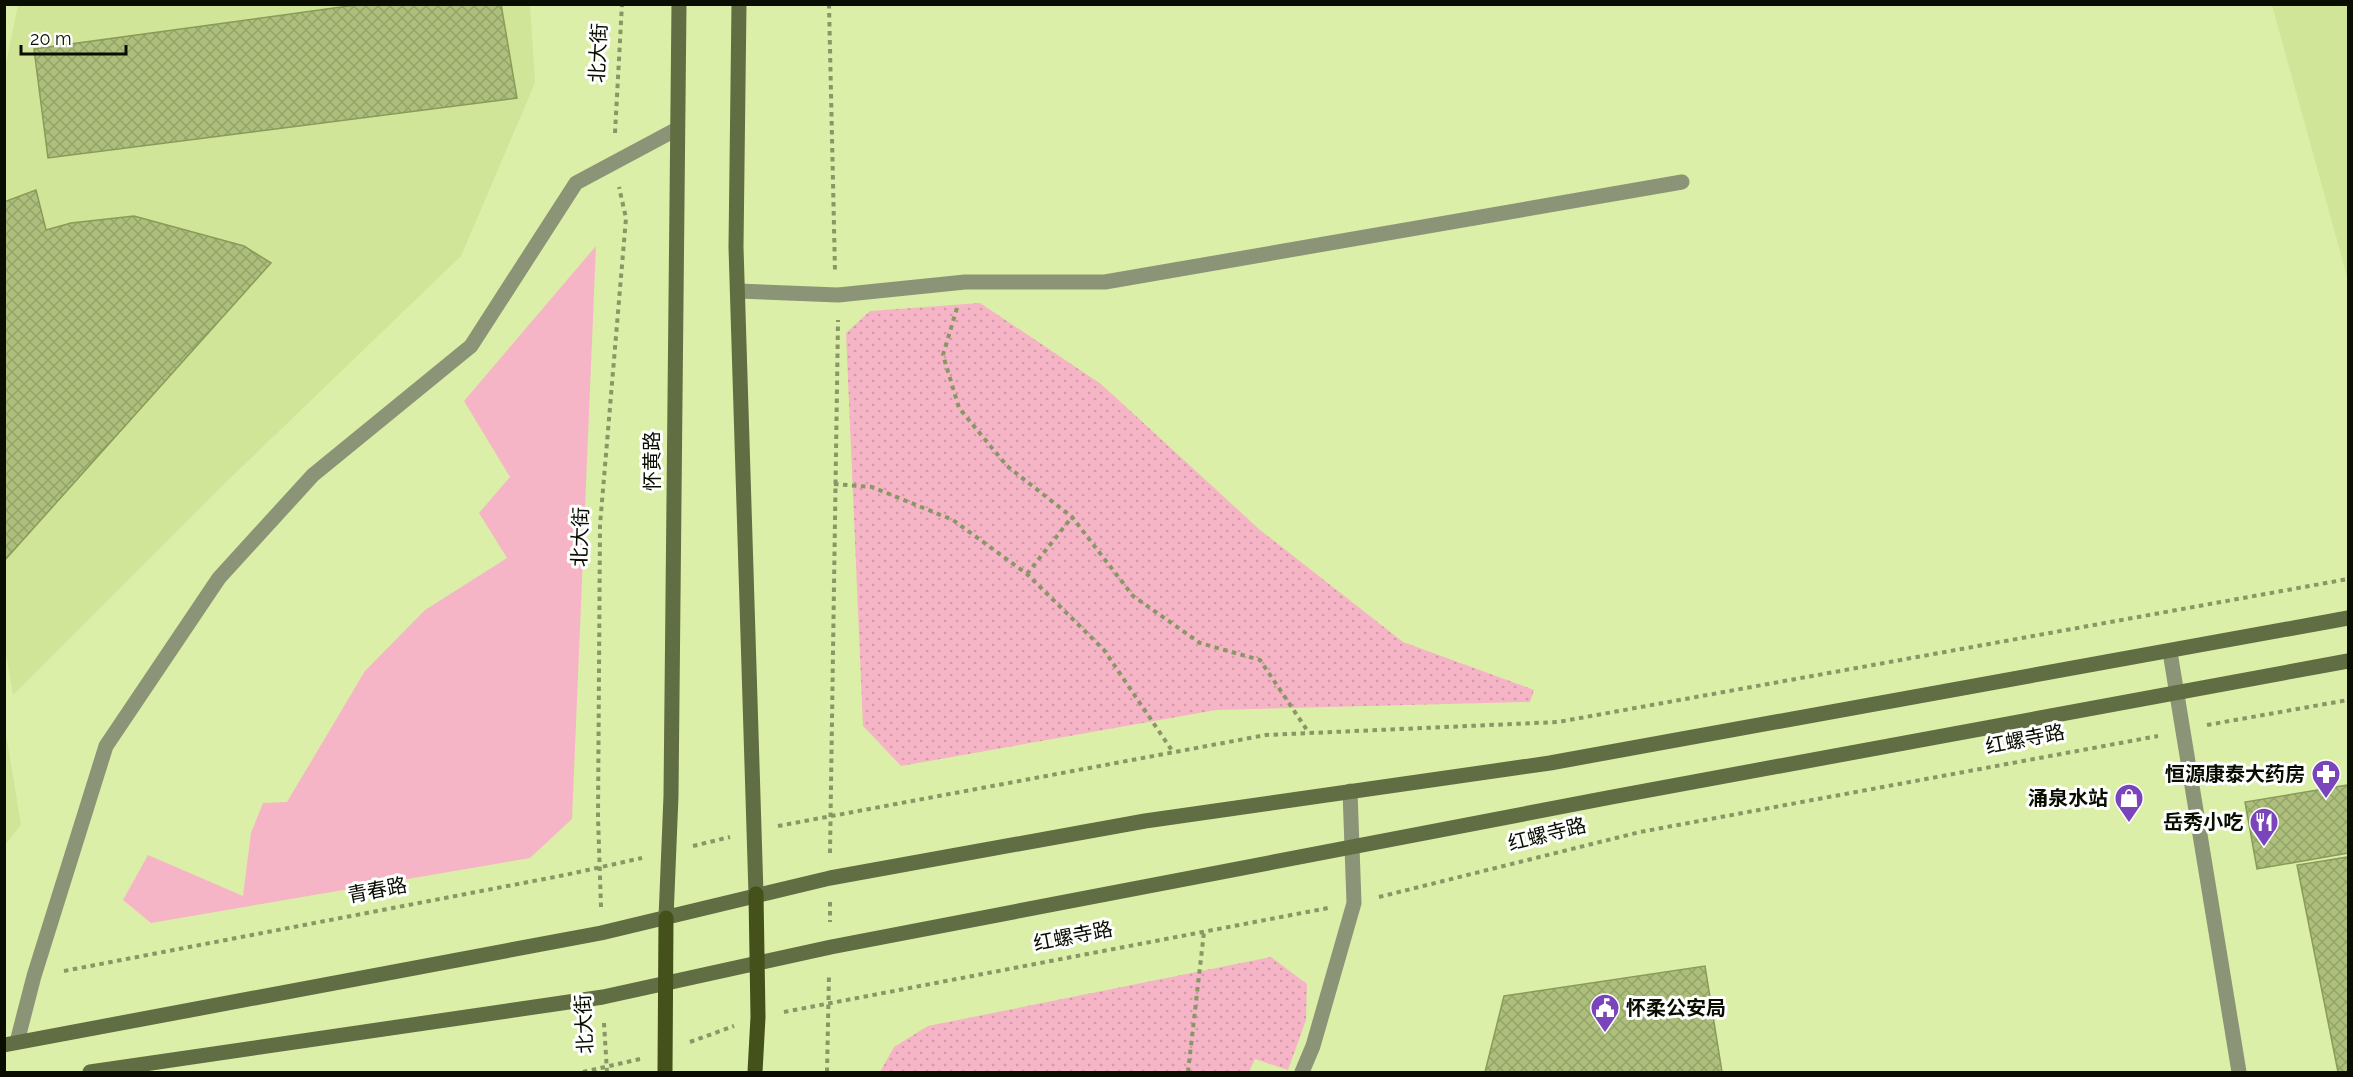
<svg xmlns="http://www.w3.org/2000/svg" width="2353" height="1077" font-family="Raleway,'Noto Sans SC',sans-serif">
<defs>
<pattern id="park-dots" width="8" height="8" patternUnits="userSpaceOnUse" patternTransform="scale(1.5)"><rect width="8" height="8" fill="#f6b5c6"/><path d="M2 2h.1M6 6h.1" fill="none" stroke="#d29aa8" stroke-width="1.8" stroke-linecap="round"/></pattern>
<pattern id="building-cross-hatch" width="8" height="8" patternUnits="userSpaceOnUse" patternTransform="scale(1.5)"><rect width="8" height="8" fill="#adbf7b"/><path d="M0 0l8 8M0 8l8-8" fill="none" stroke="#94a369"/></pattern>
</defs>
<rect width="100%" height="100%" fill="#dbefa8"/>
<!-- built -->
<path fill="#d0e597" d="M18 5H530L535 83 461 256 220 488 13 695 4 643V73Z
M2272 5H2348V280Z
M4 722 21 825 5 845H4Z"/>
<!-- green -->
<path fill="#f6b5c6" d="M596 246 572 819 530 858 151 923 123 900 148 855 243 896 251 833 263 803 287 802 365 671 425 610 507 558 479 513 510 477 464 401Z"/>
<!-- park -->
<path fill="url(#park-dots)" d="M980 303 1101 384 1260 530 1403 642 1534 690 1530 702 1216 710 901 766 863 726 846 333 870 311Z
M1271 957 1307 984 1306 1020 1288 1070 1255 1059 1249 1072H880L894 1047 928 1026Z"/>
<!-- building -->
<path fill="url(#building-cross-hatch)" stroke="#899b58" stroke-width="1.5" d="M363 4H501L517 98 48 158 34 49Z
M36 190 46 230 71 223 134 216 244 246 271 263 4 561V202Z
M2348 785V853L2257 869 2245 802Z
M2348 857V1072H2338L2297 865Z
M1705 966 1722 1072H1485L1504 996Z"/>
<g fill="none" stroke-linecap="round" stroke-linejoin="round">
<!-- path -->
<path stroke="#899766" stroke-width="4" stroke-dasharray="4.5 4.5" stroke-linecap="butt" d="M829 4 835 271
M615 133 622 4
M957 308 943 355 959 408 1007 466 1072 517 1133 596 1200 643 1260 660 1309 733
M834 484 872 487 953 520 1027 574 1104 650 1173 752
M1027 574 1072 517
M2207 725 2348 700
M778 826 1266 735 1558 722 2348 579
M693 846 730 837
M830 853 838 320
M1379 897 1640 832 2158 736
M830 902V922
M601 907 598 817 600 525 626 218 619 187
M64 971 565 875 642 858
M784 1012 1328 908
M604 1023 607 1072
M690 1042 734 1026
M583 1072 640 1059
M827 1072 829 974
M1188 1072 1204 932"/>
<!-- service -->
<path stroke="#8b9477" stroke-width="15" d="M738 291 838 295 965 282H1105L1682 182
M2170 652 2239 1072"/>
<!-- minor -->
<path stroke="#8b9477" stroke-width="15" d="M17 1042 34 976 106 746 219 578 313 475 471 346 576 183 677 129
M1302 1072 1313 1046 1354 903 1350 791"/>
<!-- secondary -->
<path stroke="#616d42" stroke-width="15" d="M739 4 736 247 756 894
M666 918 671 796 679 4
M4 1045 601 933 830 878 1145 821 1550 763 2348 618
M90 1072 603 997 831 947 1612 797 2348 661"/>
<!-- primary -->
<path stroke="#44511a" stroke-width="15" d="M665 1072 666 918
M755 1072 758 1017 756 894"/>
</g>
<!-- icons -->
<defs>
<g id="pharmacy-pin" transform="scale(1.5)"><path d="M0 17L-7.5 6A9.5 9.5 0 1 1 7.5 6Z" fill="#7a44bb" stroke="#fff"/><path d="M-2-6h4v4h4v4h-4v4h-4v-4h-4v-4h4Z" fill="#fff"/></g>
<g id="shop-pin" transform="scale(1.5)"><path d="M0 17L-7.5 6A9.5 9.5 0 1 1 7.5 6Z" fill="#7a44bb" stroke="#fff"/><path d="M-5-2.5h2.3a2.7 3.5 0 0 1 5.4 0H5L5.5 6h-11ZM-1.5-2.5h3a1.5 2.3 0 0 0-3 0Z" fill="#fff"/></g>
<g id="restaurant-pin" transform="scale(1.5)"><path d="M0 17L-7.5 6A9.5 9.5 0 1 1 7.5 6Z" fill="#7a44bb" stroke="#fff"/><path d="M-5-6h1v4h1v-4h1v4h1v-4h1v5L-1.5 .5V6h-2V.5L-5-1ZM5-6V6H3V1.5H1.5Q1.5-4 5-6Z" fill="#fff"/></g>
<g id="civic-pin" transform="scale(1.5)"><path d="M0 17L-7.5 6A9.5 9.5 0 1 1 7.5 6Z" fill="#7a44bb" stroke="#fff"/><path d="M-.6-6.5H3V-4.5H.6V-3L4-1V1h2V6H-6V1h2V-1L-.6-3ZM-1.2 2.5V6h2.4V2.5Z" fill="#fff"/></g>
</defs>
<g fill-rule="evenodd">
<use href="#pharmacy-pin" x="2326" y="774"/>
<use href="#shop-pin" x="2129" y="798"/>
<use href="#restaurant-pin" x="2264" y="822"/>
<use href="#civic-pin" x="1605" y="1008"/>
</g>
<g text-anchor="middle" stroke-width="6" stroke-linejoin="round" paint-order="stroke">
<!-- street labels -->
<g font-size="20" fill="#090e00" stroke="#fff">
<text transform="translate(598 53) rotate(-87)" y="7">北大街</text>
<text transform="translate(652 461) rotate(-90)" y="7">怀黄路</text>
<text transform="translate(580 537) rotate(-88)" y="7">北大街</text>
<text transform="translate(2025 739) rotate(-11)" y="7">红螺寺路</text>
<text transform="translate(1547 834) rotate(-14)" y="7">红螺寺路</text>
<text transform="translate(377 890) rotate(-11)" y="7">青春路</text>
<text transform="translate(1073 936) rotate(-11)" y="7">红螺寺路</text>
<text transform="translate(584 1024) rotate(-93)" y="7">北大街</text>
</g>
<!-- poi labels -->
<g font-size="20" font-weight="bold" fill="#090e00" stroke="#fff" text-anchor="end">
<text x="2305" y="781">恒源康泰大药房</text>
<text x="2108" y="805">涌泉水站</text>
<text x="2243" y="829">岳秀小吃</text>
<text x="1626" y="1015" text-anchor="start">怀柔公安局</text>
</g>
</g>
<!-- border -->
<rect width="2353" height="1077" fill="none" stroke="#090e00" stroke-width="12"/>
<!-- scale -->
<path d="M21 45v9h105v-9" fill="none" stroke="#090e00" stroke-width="3"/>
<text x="30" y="45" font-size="18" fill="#090e00" stroke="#ffffff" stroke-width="4.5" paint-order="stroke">20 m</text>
</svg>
